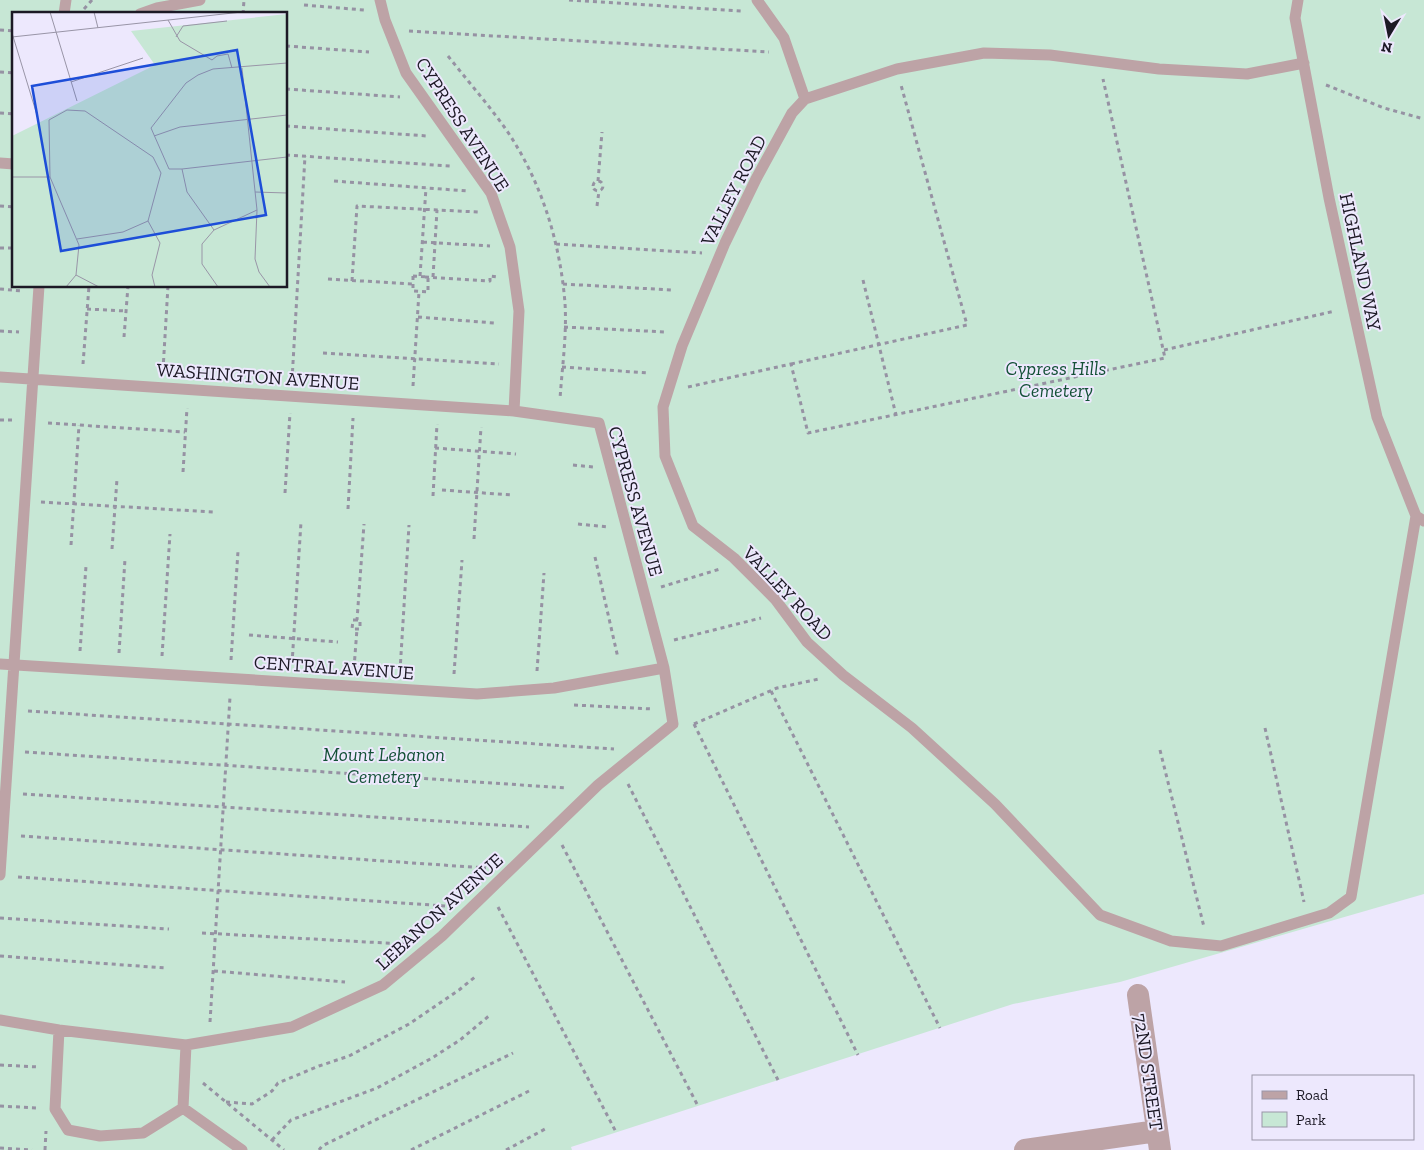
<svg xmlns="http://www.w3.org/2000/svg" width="1424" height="1150" font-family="'Zilla Slab',serif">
<rect width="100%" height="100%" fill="#ede8fd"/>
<!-- green -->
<path fill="#c7e7d5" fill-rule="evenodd" d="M0 0H1424V894L1120 982 1013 1004 571 1147 572 1150H0ZM14 14H286V286H14Z"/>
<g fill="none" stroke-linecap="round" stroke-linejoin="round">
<!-- path -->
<path stroke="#9692a3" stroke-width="3" stroke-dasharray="4 4" stroke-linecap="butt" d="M569 0 741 11
M304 5 364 10
M84 9 92 0
M243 14 244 0
M0 30 14 31
M409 31 769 52
M286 46 369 52
M448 56C467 80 487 103 505 128 541 180 560 241 565 303 567 335 562 368 560 399
M0 72 14 73
M1326 85 1384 108 1424 119
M286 89 400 97
M0 113 14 114
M286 126 427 136
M286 155 450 166
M334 181 468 191
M598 181 602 132
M593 186a5 5 0 1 1 10 0a5 5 0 1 1-10 0Z
M0 206 14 207
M597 206 599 191
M423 242 490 246
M556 244 702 253
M0 248H14
M413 276 428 277V292L413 291Z
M420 276 426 188
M425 277 490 281V276L497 277
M433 277 437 210
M328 279 413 284
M863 280 896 415
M352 281 357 206 478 212
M563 284 672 290
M0 289 22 291
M87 309 126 311
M418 317 494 323
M564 327 666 332
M0 331 19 332
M124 337 128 286
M1164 350 1335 311
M323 353 499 364
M83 364 89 286
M791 364 967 325 901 85
M562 367 649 373
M163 370 168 286
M292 380 305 156
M413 386 419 292
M688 387 791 364 808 433 1165 358 1103 79
M0 420H12
M48 423 185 432
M435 448 516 454
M573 465 593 467
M183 472 187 408
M442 490 512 495
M285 493 290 413
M433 496 437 424
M41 502 213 512
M348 509 353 418
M578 524 609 527
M474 539 481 427
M71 545 79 425
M112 549 117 479
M595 557 618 658
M661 587 720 569
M357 620H353L352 629H360V620H357L364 524
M249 635 338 642
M674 640 761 618
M80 651 86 566
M119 653 125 559
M162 656 170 534
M231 660 238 551
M292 664 301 522
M354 668 357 629
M400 671 409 525
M537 671 544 573
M454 674 462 560
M771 691 940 1028
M574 705 653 709
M28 711 614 749
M694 724 858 1055
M694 724 777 688 819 679
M1265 728 1304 902
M1160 750 1204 927
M25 752 567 788
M628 784 778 1080
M23 794 529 827
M21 836 486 868
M562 845 698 1106
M18 877 446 906
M498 907 616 1132
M0 918 169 929
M202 933 404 944
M0 956 166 968
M214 971 345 982
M210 1022 230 697
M0 1065 39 1067
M203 1083 284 1150
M226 1102 252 1104 272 1091 278 1083 319 1066 349 1056 409 1024 459 990 475 977
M0 1106 37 1108
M272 1140 291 1120 377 1088 432 1058 460 1040 490 1015
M0 1148 32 1150
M45 1150 46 1131
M319 1150 322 1146 513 1053
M411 1150 529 1091
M506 1150 547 1128"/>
<!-- lane -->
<path stroke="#bda3a6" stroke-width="11" d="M757 0 784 38 805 99 792 113 756 179 725 243 682 346 663 407 665 456 693 526 734 558 775 599 807 642 843 675 912 728 995 804 1100 915 1171 941 1221 946 1329 913 1351 897 1416 516
M1298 0 1295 18 1329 198 1377 417 1416 516 1424 521
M64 14 66 0
M140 14 157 8 200 0
M805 99 897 69 984 53 1050 55 1159 69 1247 74 1304 63
M0 163 14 164
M0 377 514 411
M0 664 477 694 554 688 664 668
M0 875 39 286
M0 1020 59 1030 186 1045 292 1027 383 985 442 936 598 785 673 724 664 668 599 423 514 411 519 311 510 247 491 193 406 73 385 20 380 0
M59 1030 55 1109 68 1130 100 1136 143 1133 183 1108
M183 1108 242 1150
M183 1108 186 1045"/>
<!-- street -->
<path stroke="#bda3a6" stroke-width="22" d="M1138 995 1160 1150
M1025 1150 1157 1131"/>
</g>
<g text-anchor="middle" stroke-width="4" stroke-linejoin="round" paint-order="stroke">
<!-- street labels -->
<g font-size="19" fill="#1c1925" stroke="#ede8fd">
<text transform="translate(463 124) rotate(57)" y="7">CYPRESS AVENUE</text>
<text transform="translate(733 190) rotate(-63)" y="7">VALLEY ROAD</text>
<text transform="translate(1361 262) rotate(78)" y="7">HIGHLAND WAY</text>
<text transform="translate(258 376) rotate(4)" y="7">WASHINGTON AVENUE</text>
<text transform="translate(636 501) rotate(74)" y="7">CYPRESS AVENUE</text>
<text transform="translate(788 593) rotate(47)" y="7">VALLEY ROAD</text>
<text transform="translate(334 667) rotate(4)" y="7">CENTRAL AVENUE</text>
<text transform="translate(439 911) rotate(-42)" y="7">LEBANON AVENUE</text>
<text transform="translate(1149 1072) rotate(82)" y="7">72ND STREET</text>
</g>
<!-- park labels -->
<g font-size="19" font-style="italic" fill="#125035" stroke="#ede8fd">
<text x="1056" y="375">Cypress Hills<tspan x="1056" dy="22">Cemetery</tspan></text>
<text x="384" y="761">Mount Lebanon<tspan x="384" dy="22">Cemetery</tspan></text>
</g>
</g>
<!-- overview -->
<g transform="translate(12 12)">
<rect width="275" height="275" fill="#ede8fd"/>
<path d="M275 2V275H0V124L143 53 119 19Z" fill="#c7e7d5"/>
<path fill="none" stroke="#9995a7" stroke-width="1" d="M38 0 65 89M82 0 86 16M156 8 168 29 200 48M0 21 25 103M0 25 230 0M164 25 171 14 215 9M200 48 205 44 216 42 220 56M230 56 245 198 243 247 247 260 258 275M59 70 131 46M142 124 168 115 275 103M170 157 275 145M0 165H38L67 233 64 263 87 275M38 165 37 108 55 98 73 99 141 145 149 161 136 209 148 231 140 263 143 275M243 180 275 181M202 218 175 180 170 157H157L139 116 174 71 186 63 201 57 275 51M65 227 111 220 136 209M54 275 64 263M206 275 190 252V232L202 218 245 198"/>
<path fill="#1d4ed8" fill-opacity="0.15" stroke="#1d4ed8" stroke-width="2.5" d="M225 38 254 203 49 239 20 74Z"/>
<rect width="275" height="275" fill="none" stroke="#1c1925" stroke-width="2.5"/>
</g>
<!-- legend -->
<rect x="1252" y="1075" width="162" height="65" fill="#ede8fd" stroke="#9995a7"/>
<rect x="1262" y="1091" width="25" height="8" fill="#bda3a6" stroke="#9995a7"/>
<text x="1296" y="1100" font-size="15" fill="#1c1925">Road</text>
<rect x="1262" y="1112" width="25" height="15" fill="#c7e7d5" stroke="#9995a7"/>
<text x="1296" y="1125" font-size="15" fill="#1c1925">Park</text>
<!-- north arrow -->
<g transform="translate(1389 35) rotate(190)" stroke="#ede8fd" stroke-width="4" paint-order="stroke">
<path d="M0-4L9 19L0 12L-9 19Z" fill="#1c1925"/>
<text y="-8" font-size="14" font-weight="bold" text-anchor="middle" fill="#1c1925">N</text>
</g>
</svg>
